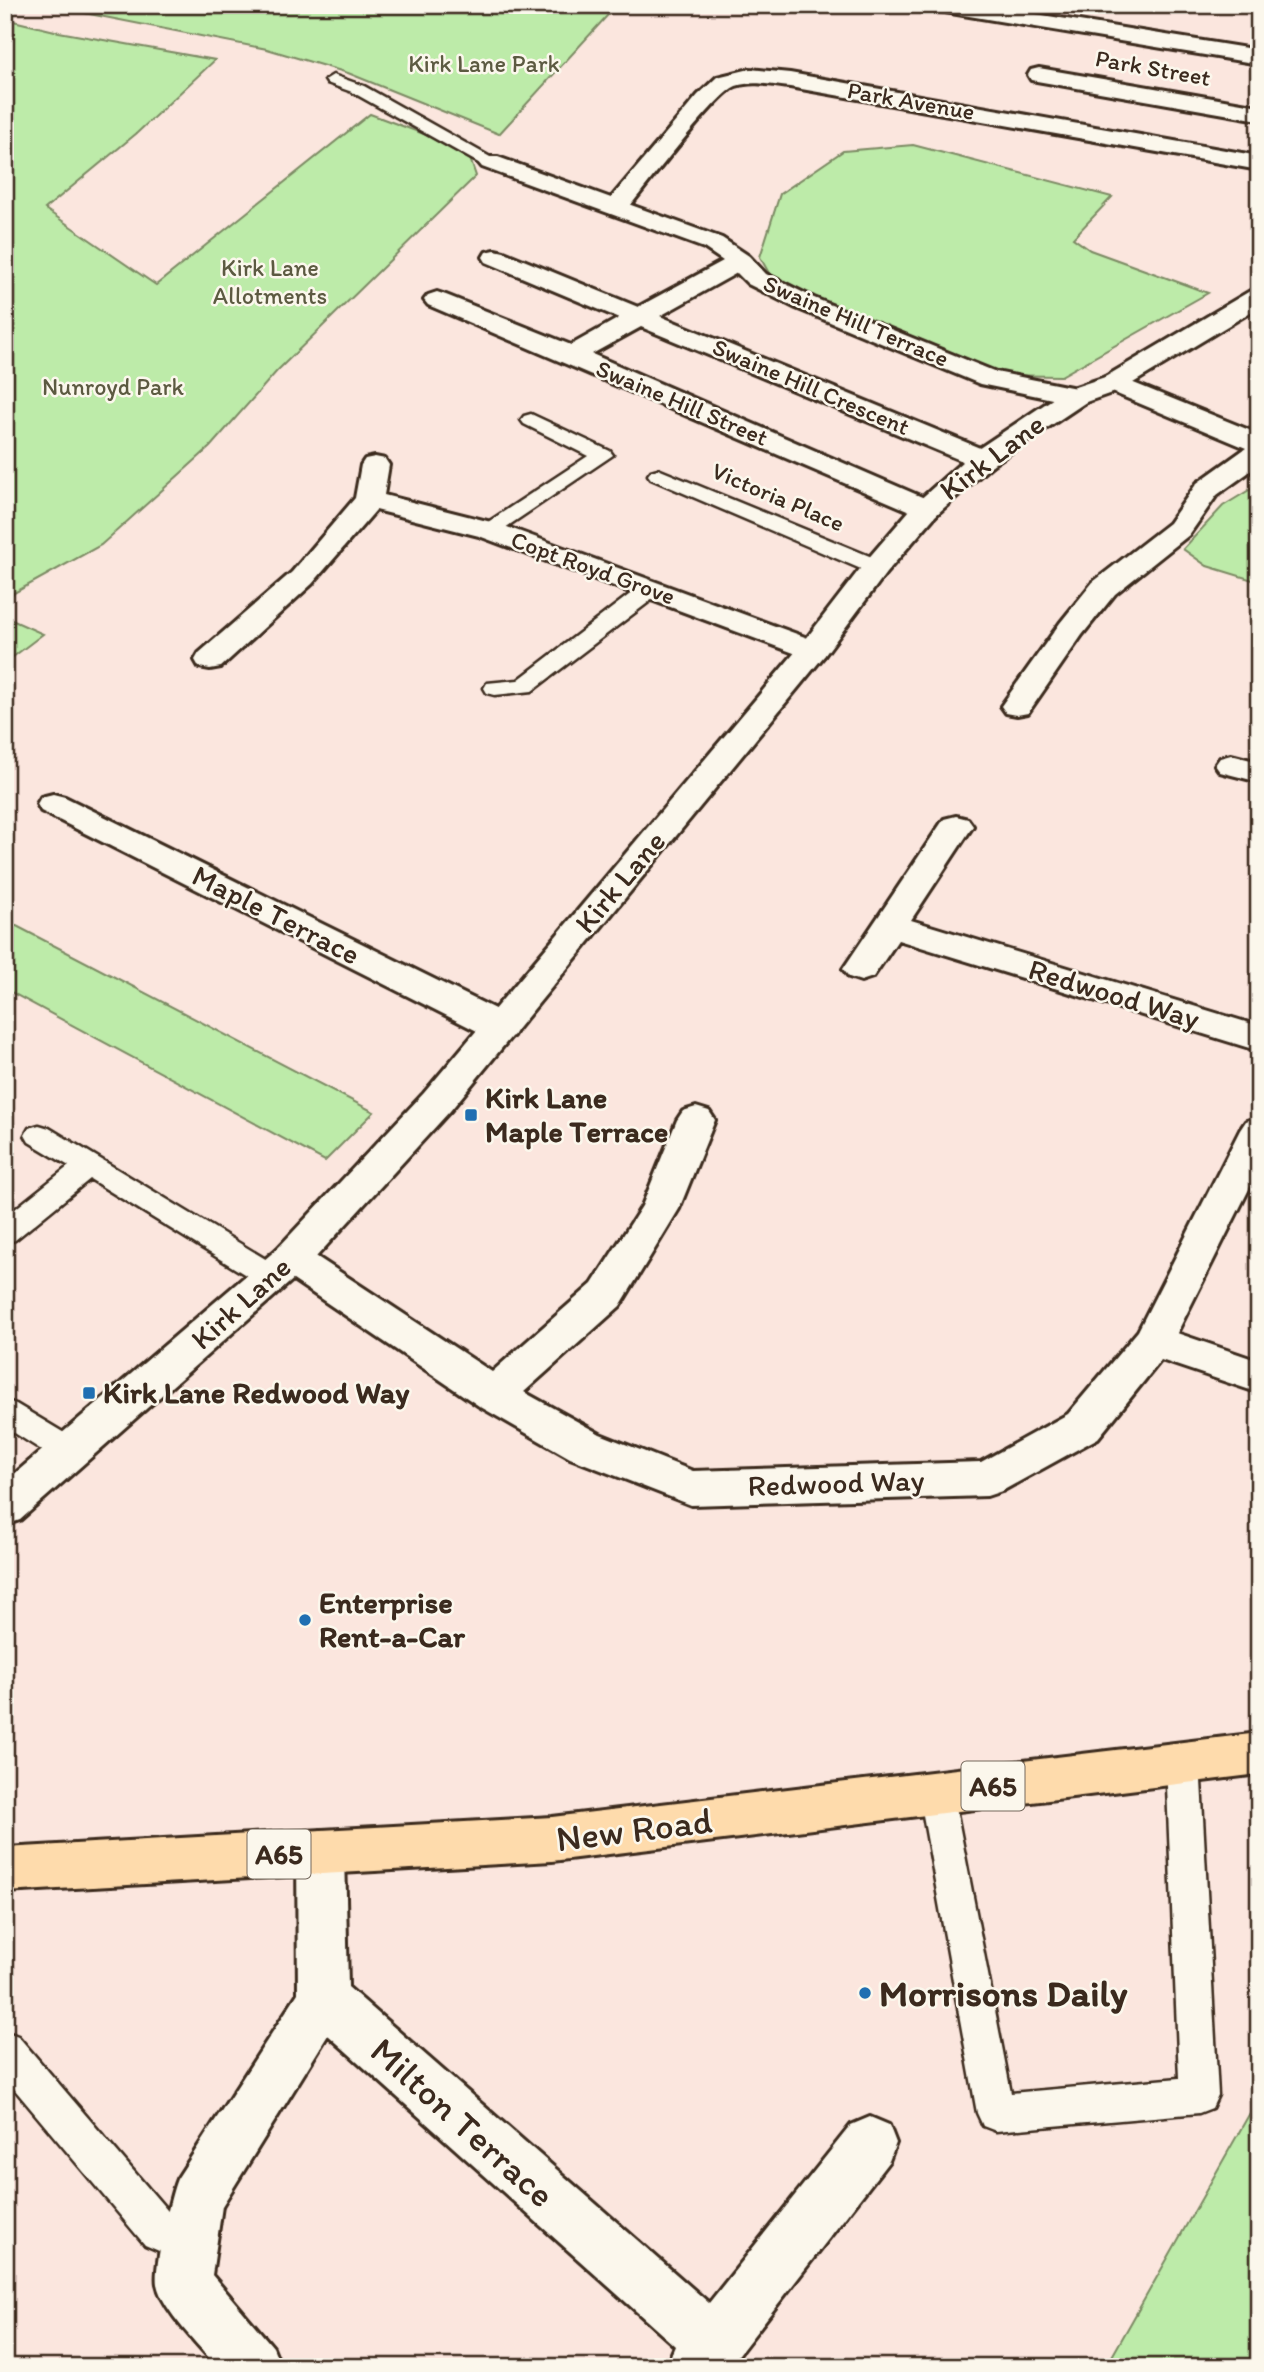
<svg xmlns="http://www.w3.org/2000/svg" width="1264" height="2372" font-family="Itim,sans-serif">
<rect width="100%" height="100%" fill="#fbe6de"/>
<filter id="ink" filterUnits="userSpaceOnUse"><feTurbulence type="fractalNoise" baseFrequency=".0143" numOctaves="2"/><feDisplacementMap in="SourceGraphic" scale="14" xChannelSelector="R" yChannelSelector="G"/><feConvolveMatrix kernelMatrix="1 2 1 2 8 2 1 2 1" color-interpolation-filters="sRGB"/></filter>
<g filter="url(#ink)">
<!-- green -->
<path fill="#bdeba9" stroke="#7c8a64" stroke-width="2" d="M44 5H617L499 134 348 73 267 49Z
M5 19 59 32 215 60 137 133 45 209 156 285 370 114 467 150 476 176 277 371 210 447 101 545 5 598Z
M913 145 1112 197 1073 238 1090 250 1208 293 1061 376 999 375 798 293 770 275 760 257 780 194 843 151Z
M1259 484V582L1207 566 1183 549 1223 506Z
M5 617 43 634 5 663Z
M5 920 374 1112 325 1161 5 989Z
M1259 2097V2367H1106Z"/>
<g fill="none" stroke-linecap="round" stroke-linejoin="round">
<!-- lane casing -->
<g stroke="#3b2a1e" stroke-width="5">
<path id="lane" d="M333 75 364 86 499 162 490 167 484 166 352 92 327 83 325 80Z
M531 414 610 451 613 455 496 534H482L479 530 482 526 588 456 524 424 521 420 524 416Z
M658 469 884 562 887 567 884 572H868L651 479 648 475 651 471Z
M650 584 658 585 661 590 658 595 532 691 495 695 487 693 484 688 487 683 518 680 642 585Z
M39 1125 49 1128 282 1269 286 1277 282 1285 272 1288 262 1285 90 1179 15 1240 5 1243V1217L69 1166 29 1142 25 1135 29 1128Z
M5 1400 16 1404 81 1443 85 1452 81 1461 70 1464 59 1461 5 1427Z
M1183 1747 1195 1751 1200 1762 1218 2095 1212 2108 1199 2113 996 2131 983 2126 977 2113 919 1793 924 1782 936 1778 948 1782 953 1793 1011 2093 1179 2078 1166 1762 1171 1751Z
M5 2031 18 2036 173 2217 179 2231 173 2245 159 2251 145 2245 5 2078Z"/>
</g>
<!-- street casing -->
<g stroke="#3b2a1e" stroke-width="6">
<path id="street" d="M929 5H980L1259 50V64L939 11 932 9Z
M1248 5H1259V11L1251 9Z
M1039 68 1259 106V120L1031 80 1028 75 1031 70Z
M750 69 790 73 1259 156V170L790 87C772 85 753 80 736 86 717 93 648 184 631 205L722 238 749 256 766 274 814 298 996 372 1086 390 1089 396 1086 402 1076 404 980 384 796 308 748 284 737 273 660 316 992 453 996 459 992 465 982 467 972 465 641 327 592 354 936 503 940 509 936 515 926 518 428 305 424 300 428 295 437 292 446 295 571 345 619 318 486 262 483 257 486 252 495 250 504 252 638 307 723 261 704 248 482 167 478 162 482 157H498L611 198 698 95 717 77Z
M1114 375 1259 434V465L1217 495 1189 535 1115 594 1082 635 1028 713 1017 715 1006 713 1001 706 1060 623 1093 582 1169 523 1197 483 1246 448 1105 389 1101 383 1105 377Z
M375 457 385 459 389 465 384 495 499 524 824 644 828 650 824 656 813 659 802 656 479 536 376 510 312 584 221 667 210 669 199 667 195 660 199 653 292 572 355 498 361 465 365 459Z
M1231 755 1259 762V782L1220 772 1215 765 1220 758Z
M53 794 65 797 513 1018 518 1027 513 1036 500 1039 487 1036 41 811 37 804 41 797Z
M956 816 968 819 973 826 911 920 1259 1026V1051L898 940 873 977 861 981 849 977 843 969 944 819Z
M696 1107 709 1111 715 1120 679 1209 620 1306 524 1392 600 1434 693 1471 981 1462 1068 1414 1138 1331 1240 1130 1246 1121 1259 1117V1169L1177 1333 1259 1361V1393L1161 1360 1098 1438 1002 1491 987 1496 691 1505 570 1458 479 1406 277 1269 271 1259 277 1249 291 1244 305 1249 492 1372 592 1284 642 1206 677 1120 683 1111Z
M321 1830 338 1837 345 1852 348 1987 709 2303 851 2125 870 2117 889 2125 896 2143 889 2161 729 2367H666L675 2346 328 2035 222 2206 212 2275 273 2347 281 2367H217C200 2346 162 2310 157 2284 154 2268 170 2196 177 2179L298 1993 297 1852 304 1837Z"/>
</g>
<!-- secondary casing -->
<g stroke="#3b2a1e" stroke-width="6">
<path id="secondary" d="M1259 288V307L1123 389 1086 402 992 465 936 515 886 573 824 656 450 1111 305 1269 20 1520 5 1525V1482L277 1249 424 1093 802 644 866 561 916 503 972 453 1066 390 1105 377 1250 291Z"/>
</g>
<!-- primary casing -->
<g stroke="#3b2a1e" stroke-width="6">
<path id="primary" d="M1259 1733V1774L552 1861 5 1892V1848L552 1817Z"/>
</g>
<!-- lane -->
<use href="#lane" fill="#fbf7ec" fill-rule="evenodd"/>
<!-- street -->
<use href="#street" fill="#fbf7ec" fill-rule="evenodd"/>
<!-- secondary -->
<use href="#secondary" fill="#fbf7ec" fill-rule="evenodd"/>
<!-- primary -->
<use href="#primary" fill="#fedbac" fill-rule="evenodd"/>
</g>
</g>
<!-- markers -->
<g fill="#1f6fb2" stroke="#fbf7ec" stroke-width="2.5">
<rect x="464" y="1108" width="14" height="14" rx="3.5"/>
<rect x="82" y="1386" width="14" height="14" rx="3.5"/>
<circle cx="305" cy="1620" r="7"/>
<circle cx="865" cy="1993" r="7"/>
</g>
<g text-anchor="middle" stroke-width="5" stroke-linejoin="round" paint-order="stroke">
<!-- far-park labels -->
<g font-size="24" fill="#5c5a41" stroke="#fbf7ec">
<text x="484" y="72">Kirk Lane Park</text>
<text x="270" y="276">Kirk Lane<tspan x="270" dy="28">Allotments</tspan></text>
<text x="113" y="395">Nunroyd Park</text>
</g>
<!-- far-street labels -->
<g font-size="24" fill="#3b2a1e" stroke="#fbf7ec">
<text transform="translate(1153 68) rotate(10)" y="8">Park Street</text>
<text transform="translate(911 101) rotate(10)" y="8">Park Avenue</text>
<text transform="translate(856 321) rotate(23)" y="8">Swaine Hill Terrace</text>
<text transform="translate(811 387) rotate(23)" y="8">Swaine Hill Crescent</text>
<text transform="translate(682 403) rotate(23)" y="8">Swaine Hill Street</text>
<text transform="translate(778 497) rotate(23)" y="8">Victoria Place</text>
<text transform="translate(593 568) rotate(20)" y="8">Copt Royd Grove</text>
</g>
<!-- shield labels -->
<g fill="#fbf7ec" stroke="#75685c" stroke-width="2">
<rect x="961.5" y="1761.5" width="63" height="49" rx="5"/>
<rect x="247.5" y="1829.5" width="63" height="49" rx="5"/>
</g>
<g font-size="28" font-weight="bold" fill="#3b2a1e">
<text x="993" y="1796">A65</text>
<text x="279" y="1864">A65</text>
</g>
<!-- street labels -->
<g font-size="30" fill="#3b2a1e" stroke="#fbf7ec">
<text transform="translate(992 457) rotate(-37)" y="10">Kirk Lane</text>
<text transform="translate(620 882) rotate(-50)" y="10">Kirk Lane</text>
<text transform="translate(276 915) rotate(27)" y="10">Maple Terrace</text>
<text transform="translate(1114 994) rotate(17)" y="10">Redwood Way</text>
<text transform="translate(241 1303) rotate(-42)" y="10">Kirk Lane</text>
<text transform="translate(836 1483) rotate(-2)" y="10">Redwood Way</text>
</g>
<!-- poi labels -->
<g font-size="30" font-weight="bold" fill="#3b2a1e" stroke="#fbf7ec" text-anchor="start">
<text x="485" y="1108">Kirk Lane<tspan x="485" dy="34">Maple Terrace</tspan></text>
<text x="103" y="1403">Kirk Lane Redwood Way</text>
<text x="319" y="1613">Enterprise<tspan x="319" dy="34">Rent-a-Car</tspan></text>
</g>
<!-- near-street labels -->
<g font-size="37" fill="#3b2a1e" stroke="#fbf7ec">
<text transform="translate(634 1829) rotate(-7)" y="13">New Road</text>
<text transform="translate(463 2122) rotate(42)" y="13">Milton Terrace</text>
</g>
<!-- near-poi labels -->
<g font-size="37" font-weight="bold" fill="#3b2a1e" stroke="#fbf7ec" text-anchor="start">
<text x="879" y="2006">Morrisons Daily</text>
</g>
</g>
<!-- margin -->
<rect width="1264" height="2372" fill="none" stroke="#fbf7ec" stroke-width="28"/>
<rect x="14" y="14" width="1236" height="2344" fill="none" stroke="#3b2a1e" stroke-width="2.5" filter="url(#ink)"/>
</svg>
